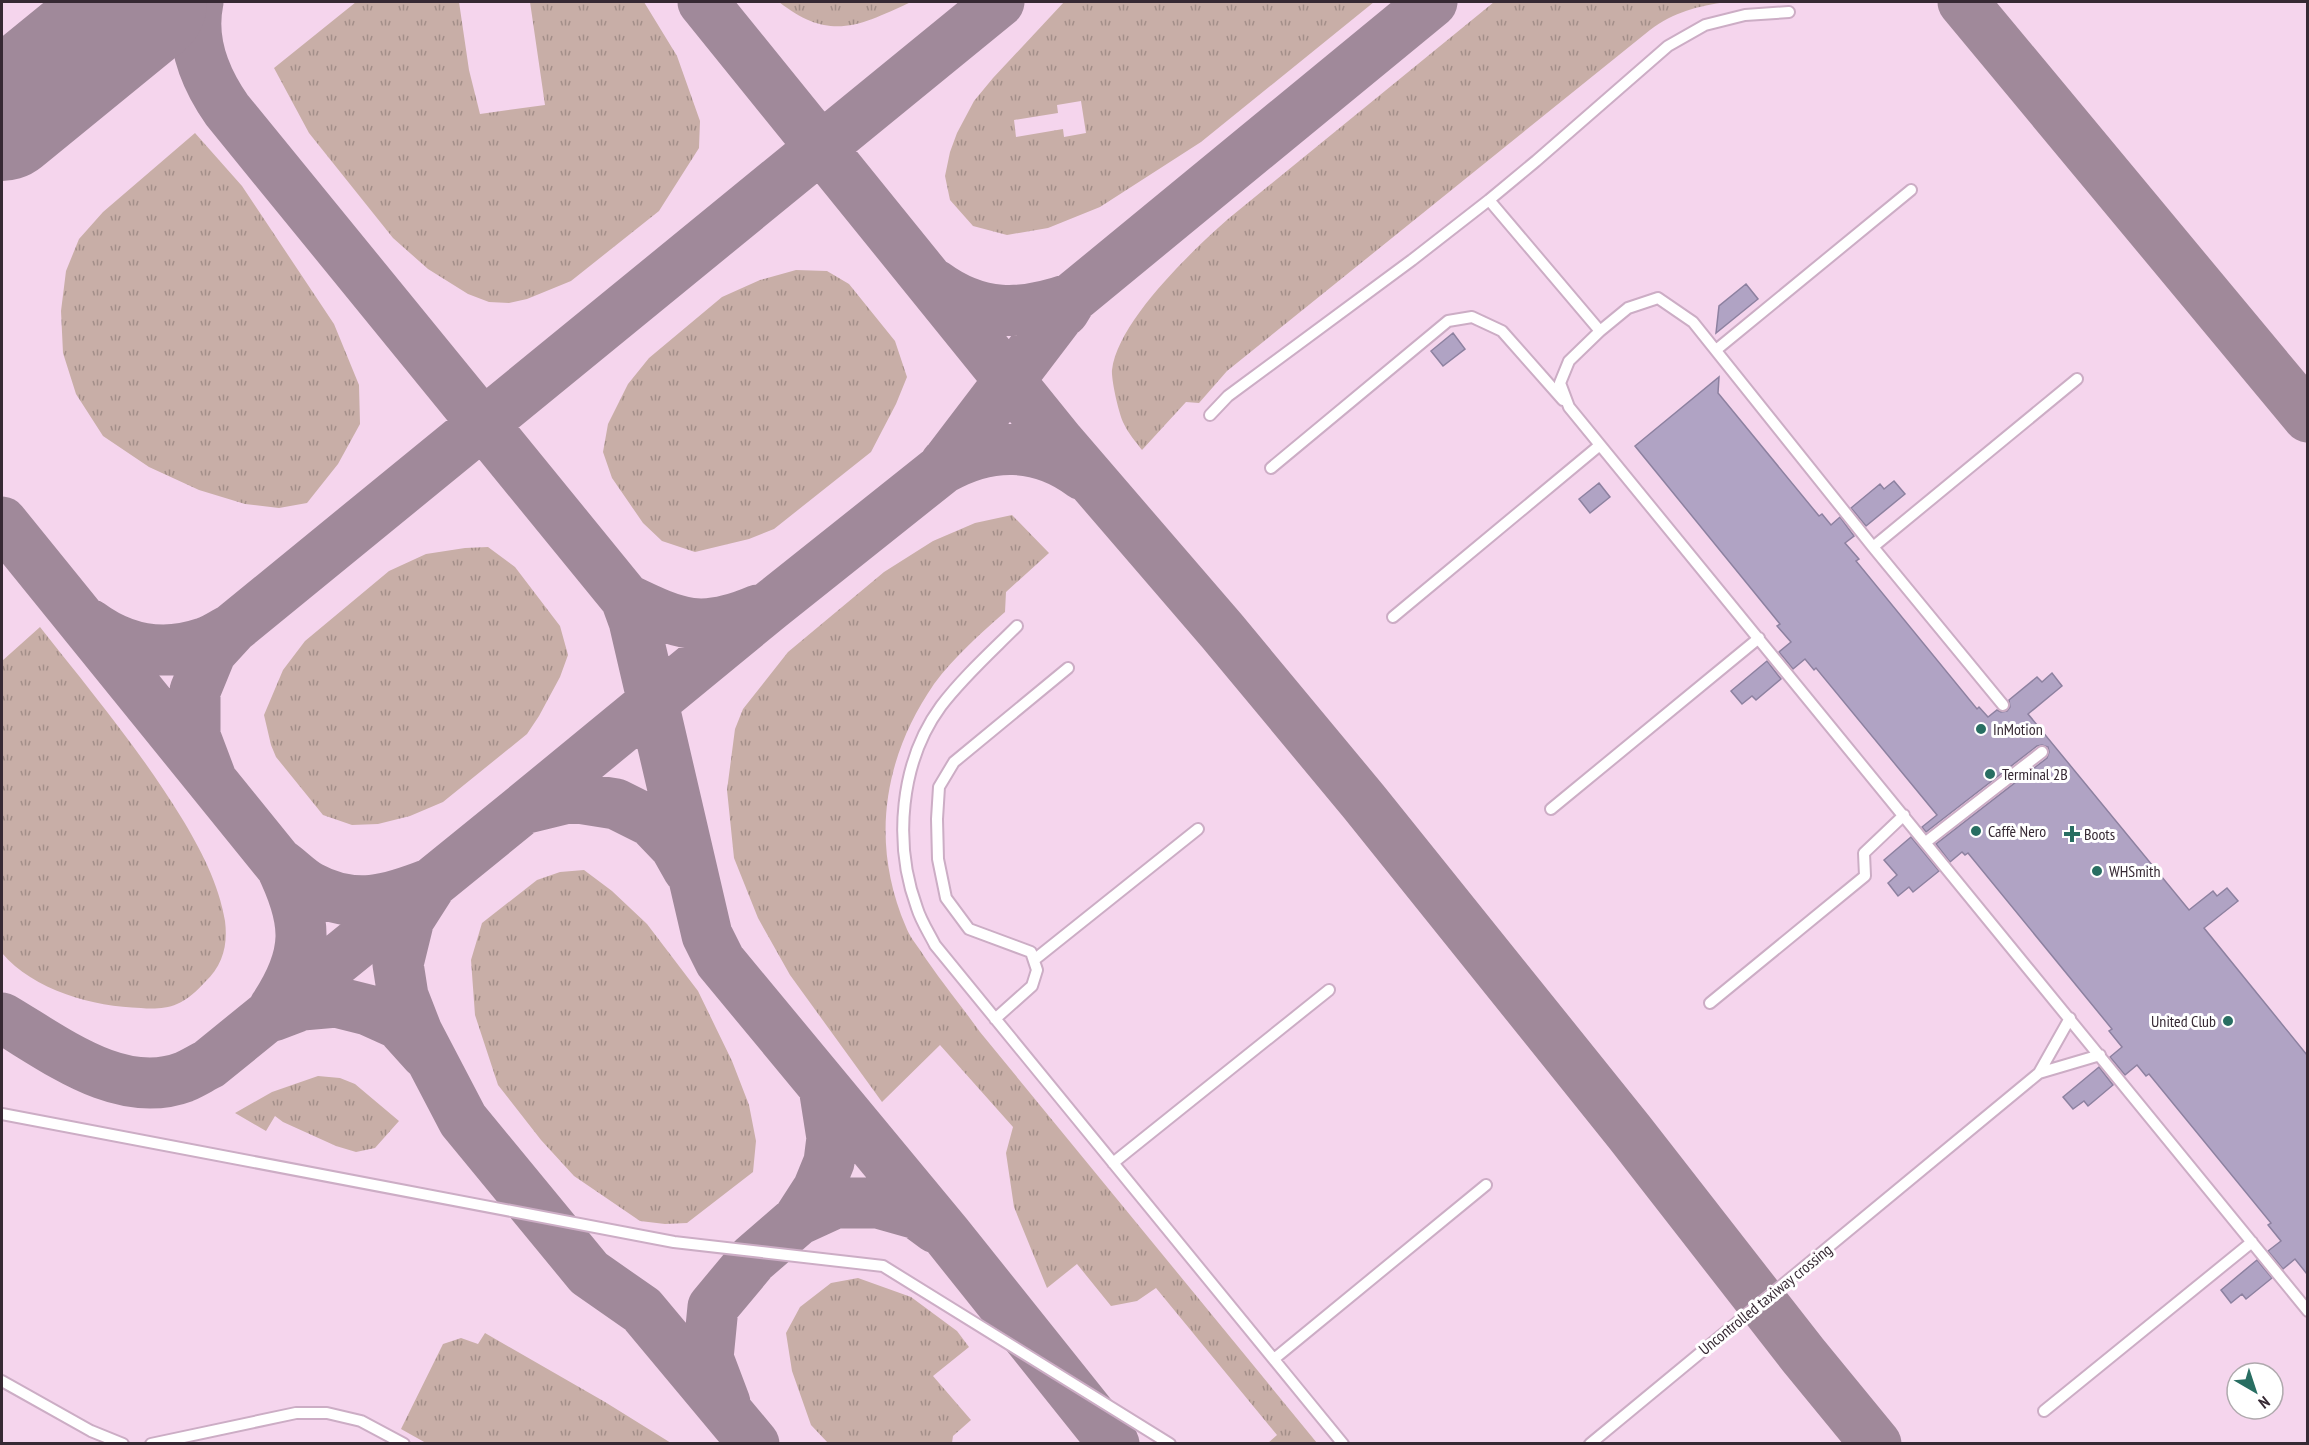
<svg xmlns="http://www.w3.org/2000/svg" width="2309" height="1445" font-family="'PT Sans Narrow',sans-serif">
<defs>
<pattern id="grass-tufts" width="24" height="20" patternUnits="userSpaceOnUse" patternTransform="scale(1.5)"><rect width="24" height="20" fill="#c8aea7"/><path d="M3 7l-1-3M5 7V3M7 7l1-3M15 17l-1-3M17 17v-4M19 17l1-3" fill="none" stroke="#a38e89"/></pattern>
</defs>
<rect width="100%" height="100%" fill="#f5d5ed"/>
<!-- grass -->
<path fill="url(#grass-tufts)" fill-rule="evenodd" d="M356 2H459L469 70 480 114 545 105 530 2H644L677 56 700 121 699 148 659 211 571 281 527 299 509 303 489 302 468 294 428 269 393 238 309 133 274 68Z
M779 2H911C859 26 830 42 779 2Z
M1064 2H1374L1201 142 1100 207 1048 228 1007 235 973 226 950 200 945 176 950 152 957 133 974 101 993 78ZM1081 101 1086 133 1064 137 1063 129 1016 137 1014 120 1058 113 1057 105Z
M1494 2H1727C1698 6 1674 12 1650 30L1227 371 1199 403 1186 402 1142 450C1136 442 1128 433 1124 424 1119 415 1111 379 1112 370 1118 321 1192 251 1228 219Z
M195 133 242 186 334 324 359 385 360 424 338 464 307 503 279 508 245 504 199 490 149 467 103 436 76 394 63 353 61 311 66 271 79 239 103 212Z
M796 270 827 271 849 284 895 341 907 377 896 404 871 452 774 529 749 539 695 552 662 541 643 523 612 478 603 452 608 424 628 384 649 358 722 297 760 280Z
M1012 515 1049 553 1006 592 1005 612C980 634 954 657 934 684 883 758 870 843 906 927 909 935 915 943 920 950 939 979 960 1004 980 1032L1317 1443H1268L1277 1435 1156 1288 1137 1301 1111 1306 1077 1264 1047 1288 1014 1207 1006 1153 1013 1127 940 1045 882 1102 790 975 758 918 734 858 727 790 735 729 743 709 788 652 884 572 933 541 975 523Z
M488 547 515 567 560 626 568 655 560 677 539 716 527 734 443 802 410 816 378 824 352 825 323 815 276 757 271 745 264 715 283 670 305 641 389 571 426 554 465 548Z
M40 627C89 689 140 750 181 817 200 848 219 884 225 921 228 945 223 965 205 982 198 990 187 1000 177 1004 166 1009 152 1009 141 1008 94 1007 33 990 2 953V661Z
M584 870 612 891 647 924 698 991 732 1061 749 1105 756 1141 753 1172 687 1223 665 1224 640 1221 574 1176 541 1140 498 1085 475 1015 471 960 482 923 537 880 560 872Z
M318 1076 340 1078 355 1084 399 1121 375 1148 356 1152 336 1146 283 1122 275 1116 266 1131 235 1113 272 1092Z
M858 1278 911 1297 957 1331 969 1347 933 1376 971 1420 953 1436 952 1443H828L811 1425 792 1371 786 1333 800 1307 831 1283Z
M485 1333 605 1402 671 1443H426L401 1429 443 1344 461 1338 478 1344Z"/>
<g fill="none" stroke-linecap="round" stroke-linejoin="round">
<!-- taxiway -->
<path stroke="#a0899a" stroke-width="51" d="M198 2C190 41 204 77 227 110L626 599 634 621 707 935 720 961 947 1235 1114 1444
M703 2 1060 443 1222 631 1364 802 1630 1133 1803 1355 1876 1444
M1963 2 2308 417
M934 284C979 317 1021 316 1072 298L1064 311
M946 463 942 469C989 442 1039 442 1083 475
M2 522 301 891
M626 599C679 625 702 634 758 610
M89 624C124 650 163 657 204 643 214 640 224 633 233 628
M212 781 195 736V691L211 652 233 628 999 2
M523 809 572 797 616 804 652 822 675 846 688 869
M280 864C290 871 299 881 310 887 354 911 389 900 432 883L409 919 398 964 403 996 417 1032 463 1120 589 1273 642 1310 754 1444
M274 1008C310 954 308 921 280 864
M273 1016 302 1005 336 1002 368 1010 399 1024 426 1054
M2 1018C55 1049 120 1101 184 1077 193 1073 201 1068 209 1064L523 809 770 606 942 469 1072 298 1432 2
M798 1220 835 1203H878L917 1214 936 1228
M725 1403 708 1358 713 1307 753 1259 798 1220 818 1189 829 1162 832 1138 824 1087"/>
<!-- runway -->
<path stroke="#a0899a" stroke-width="126" d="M2 118 144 2"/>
</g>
<!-- building -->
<path fill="#b0a3c4" stroke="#8d81a0" stroke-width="1.5" d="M1746 284 1758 299 1716 333 1719 306Z
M1453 333 1465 349 1443 366 1431 351Z
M1719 377 1718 393 1819 516 1822 514 1831 525 1840 517 1854 536 1845 543 1859 559 1856 561 1977 709 1979 707 1988 717 1997 710 2001 712 2007 711 2010 707 2009 700 2037 677 2042 682 2052 673 2062 686 2028 714 2189 910 2213 891 2217 896 2227 888 2238 901 2204 928 2307 1055V1274L2295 1259 2283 1269 2268 1251 2281 1241 2268 1225 2271 1223 2149 1074 2146 1076 2137 1065 2125 1075 2110 1057 2122 1047 2109 1031 2112 1029 1968 853 1965 855 1962 852 1950 862 1936 844 2047 758 2049 752 2048 747 2042 745 2037 746 1926 832 1922 827 1937 815 1816 668 1814 670 1805 659 1793 669 1779 652 1791 642 1777 626 1780 624 1635 446Z
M1894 481 1905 494 1866 526 1851 508 1880 484 1884 489Z
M1599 483 1610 497 1590 513 1579 499Z
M1767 661 1781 679 1756 700 1752 696 1742 704 1731 691Z
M1911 837 1939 871 1913 892 1909 887 1898 896 1888 883 1897 875 1884 860Z
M2099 1067 2113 1085 2088 1106 2084 1101 2073 1109 2063 1097Z
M2257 1260 2272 1278 2246 1299 2242 1294 2231 1303 2221 1290Z"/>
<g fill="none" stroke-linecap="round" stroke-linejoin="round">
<!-- service casing -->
<g stroke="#ccadc5" stroke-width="14">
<path id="service" d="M1489 200 1600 331
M1716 350 1911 190
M1210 415 1228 396 1412 260 1489 200 1536 161 1668 46 1705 25 1745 15 1789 12
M1271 468 1448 321 1472 317 1502 331 1563 400
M1873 547 2077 379
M1393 617 1600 445
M1017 626C991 652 963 677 941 706 900 762 893 843 917 908 921 921 929 933 935 945L1343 1444
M2003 705 1873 547 1693 322 1658 298 1628 308 1600 331 1569 361 1560 383 1569 407 2308 1311
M1551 809 1759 638
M1926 842 2042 752
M1034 960 1198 829
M1710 1003 1865 876 1864 853 1904 815
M2070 1018 2039 1073 2100 1055
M995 1019 1032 986 1037 970 1031 952 969 929 946 898 938 859 937 819 939 787 954 762 1068 668
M2 1114 674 1242 883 1266 1170 1444
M1113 1163 1329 990
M1274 1359 1486 1185
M2 1381 91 1431 123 1444
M2044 1411 2252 1242
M151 1444 296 1413H327L361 1421 404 1444
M1590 1444 2039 1073"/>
</g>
<!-- service -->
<use href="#service" stroke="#fff" stroke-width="10"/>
</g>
<!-- markers -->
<g fill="#286e62" stroke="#fff" stroke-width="2">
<circle cx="1981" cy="729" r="6"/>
<circle cx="1990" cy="774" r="6"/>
<circle cx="1976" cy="831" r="6"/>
<path d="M2069 825h6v6h6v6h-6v6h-6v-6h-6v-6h6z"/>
<circle cx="2097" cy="871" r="6"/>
<circle cx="2228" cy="1021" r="6"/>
</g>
<g text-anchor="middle" stroke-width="6" stroke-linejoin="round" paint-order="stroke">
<!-- poi labels -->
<g font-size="16" fill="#362933" stroke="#fff" text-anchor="start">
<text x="1993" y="735">InMotion</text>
<text x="2002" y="780">Terminal 2B</text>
<text x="1988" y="837">Caffè Nero</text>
<text x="2084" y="840">Boots</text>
<text x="2109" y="877">WHSmith</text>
<text x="2216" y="1027" text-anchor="end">United Club</text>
</g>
<!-- street labels -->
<g font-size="16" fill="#362933" stroke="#fff">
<text transform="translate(1765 1299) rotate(-39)" y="6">Uncontrolled taxiway crossing</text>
</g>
</g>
<!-- border -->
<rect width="2309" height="1445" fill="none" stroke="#362933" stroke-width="6"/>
<!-- north arrow -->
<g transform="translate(2255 1391) rotate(141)"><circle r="28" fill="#ffffff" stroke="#afa9ad" stroke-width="1.5"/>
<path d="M0-4.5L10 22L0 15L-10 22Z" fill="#286e62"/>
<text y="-9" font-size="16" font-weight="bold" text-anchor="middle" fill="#362933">N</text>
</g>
</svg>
